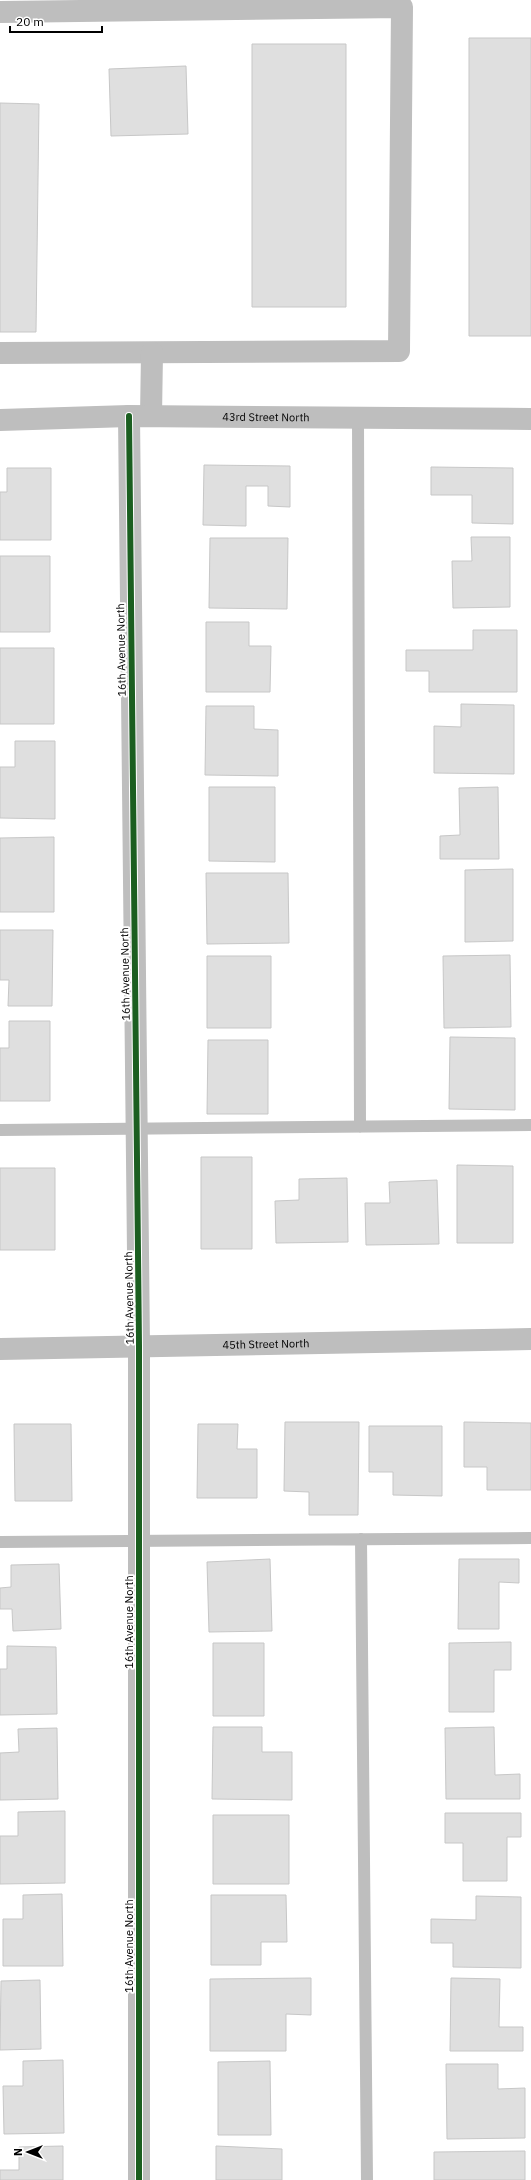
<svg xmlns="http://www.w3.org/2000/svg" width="531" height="2180" font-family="'IBM Plex Sans',sans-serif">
<rect width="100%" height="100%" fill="#fff"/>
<!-- building -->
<path fill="#dfdfdf" stroke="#c7c7c7" d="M469 38H531V336H469Z
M252 44H346V307H252Z
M186 66 188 134 111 136 109 69Z
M0 103 39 104 36 332H0Z
M204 465 290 466V507L268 506V486H246V526L203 525Z
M431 467 513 468V524L472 523V495H431Z
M7 468H51V540H0V492H7Z
M471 537H510V607L453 608 452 561H472Z
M210 538H288L287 609 209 608Z
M0 556H50V632H0Z
M206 622H249V646H271L270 692H206Z
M473 630H517V692H429V671H406V650H473Z
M0 648H54V724H0Z
M461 704 514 705V774L434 773V726L461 727Z
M206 706H254V729L278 730V776L205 775Z
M15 741H55V819L0 818V767H15Z
M209 787H275V862L209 861Z
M498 787 499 859H440V836L460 835 459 788Z
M54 837V912H0V838Z
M513 869V941L465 942V870Z
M206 873H288L289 943 207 944Z
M0 930H53L52 1006H8L9 980H0Z
M510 955 511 1027 444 1028 443 956Z
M207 956H271V1028H207Z
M9 1021H50V1101H0V1048H9Z
M450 1037 515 1038V1110L449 1109Z
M208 1040H268V1114H207Z
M201 1157H252V1249H201Z
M457 1165 513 1166V1243H457Z
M0 1168H55V1250H0Z
M347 1178 348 1242 276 1243 275 1201 299 1200V1179Z
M437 1180 439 1244 366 1245 365 1203H390L389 1182Z
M285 1422H359L358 1515H309V1492L284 1491Z
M464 1422 531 1423V1490H487V1467H464Z
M14 1424H71L72 1501H15Z
M198 1424H238L237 1449H257V1498H197Z
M369 1426H442V1496L393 1495V1472H369Z
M270 1559 272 1631 209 1632 207 1562Z
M459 1559H519V1583L499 1582V1629H458Z
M59 1564 61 1629 13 1631 12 1609H0V1588L11 1587V1565Z
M511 1642V1670H494V1712H449V1643Z
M213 1643H264V1716H213Z
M7 1646 56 1647 57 1714 0 1715V1669H7Z
M213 1727H262V1752H292V1800L212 1799Z
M494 1727 495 1775 520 1774V1799H446L445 1728Z
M57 1728 58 1799 0 1800V1753L19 1752 18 1729Z
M65 1811V1883L0 1884V1836H18V1812Z
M445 1813H521V1837H507V1881H463V1843H445Z
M213 1815H289V1884H213Z
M62 1894 63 1966H3V1919H23V1895Z
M211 1895H286L287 1942H261V1965H211Z
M476 1896 521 1897V1968L453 1967V1943H431V1919L476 1920Z
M311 1978V2015L286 2014V2051H210V1979Z
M451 1978 500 1979 499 2027H523V2051H450Z
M40 1980 41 2049 0 2050 1 1981Z
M63 2060 64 2133 4 2134 3 2086H23V2061Z
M270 2061 271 2135H218V2062Z
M446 2064H498V2089L525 2088V2138L447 2139Z
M63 2146V2180H0V2170H19V2147Z
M216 2146 282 2149V2180H216Z
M525 2151V2180H434V2152Z"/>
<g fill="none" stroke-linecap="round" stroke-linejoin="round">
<!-- service -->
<path stroke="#bebebe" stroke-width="12" d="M358 418 360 1127
M0 1130 531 1125
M361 1539 367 2180
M0 1542 531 1538"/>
<!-- minor -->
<g stroke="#bebebe" stroke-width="22">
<path d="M0 12 402 7 399 351 0 353"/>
<path d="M129 416 139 1346V2180"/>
<path d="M151 416 152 353"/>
<path id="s1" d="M0 420 129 416 531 419"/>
<path id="s2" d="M0 1349 531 1339"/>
</g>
<!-- cycleway casing -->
<g stroke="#fff" stroke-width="8">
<path id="cycleway" d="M129 416 139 1346V2180"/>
</g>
<!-- cycleway -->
<use href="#cycleway" stroke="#1b5e20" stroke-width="6"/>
</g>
<g text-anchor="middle" stroke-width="4" stroke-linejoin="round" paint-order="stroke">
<!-- street labels -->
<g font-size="11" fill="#000" stroke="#fff">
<text dy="4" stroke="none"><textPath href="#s1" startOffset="266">43rd Street North</textPath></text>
<text transform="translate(121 650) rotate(-91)" y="4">16th Avenue North</text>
<text transform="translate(125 974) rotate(-91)" y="4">16th Avenue North</text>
<text transform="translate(129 1298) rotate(-91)" y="4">16th Avenue North</text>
<text dy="4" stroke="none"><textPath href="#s2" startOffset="266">45th Street North</textPath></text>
<text transform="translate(129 1622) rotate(-90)" y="4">16th Avenue North</text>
<text transform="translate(129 1946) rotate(-90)" y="4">16th Avenue North</text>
</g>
</g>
<!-- north arrow -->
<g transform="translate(28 2152) rotate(270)" stroke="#ffffff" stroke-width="3" paint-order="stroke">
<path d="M0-3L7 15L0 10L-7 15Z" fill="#000000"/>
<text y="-6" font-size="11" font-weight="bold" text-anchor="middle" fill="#000000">N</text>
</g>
<!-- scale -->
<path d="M10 26v6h92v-6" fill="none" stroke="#000000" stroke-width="2"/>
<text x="16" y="26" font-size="12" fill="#000000" stroke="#ffffff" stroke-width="3" paint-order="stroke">20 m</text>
</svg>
